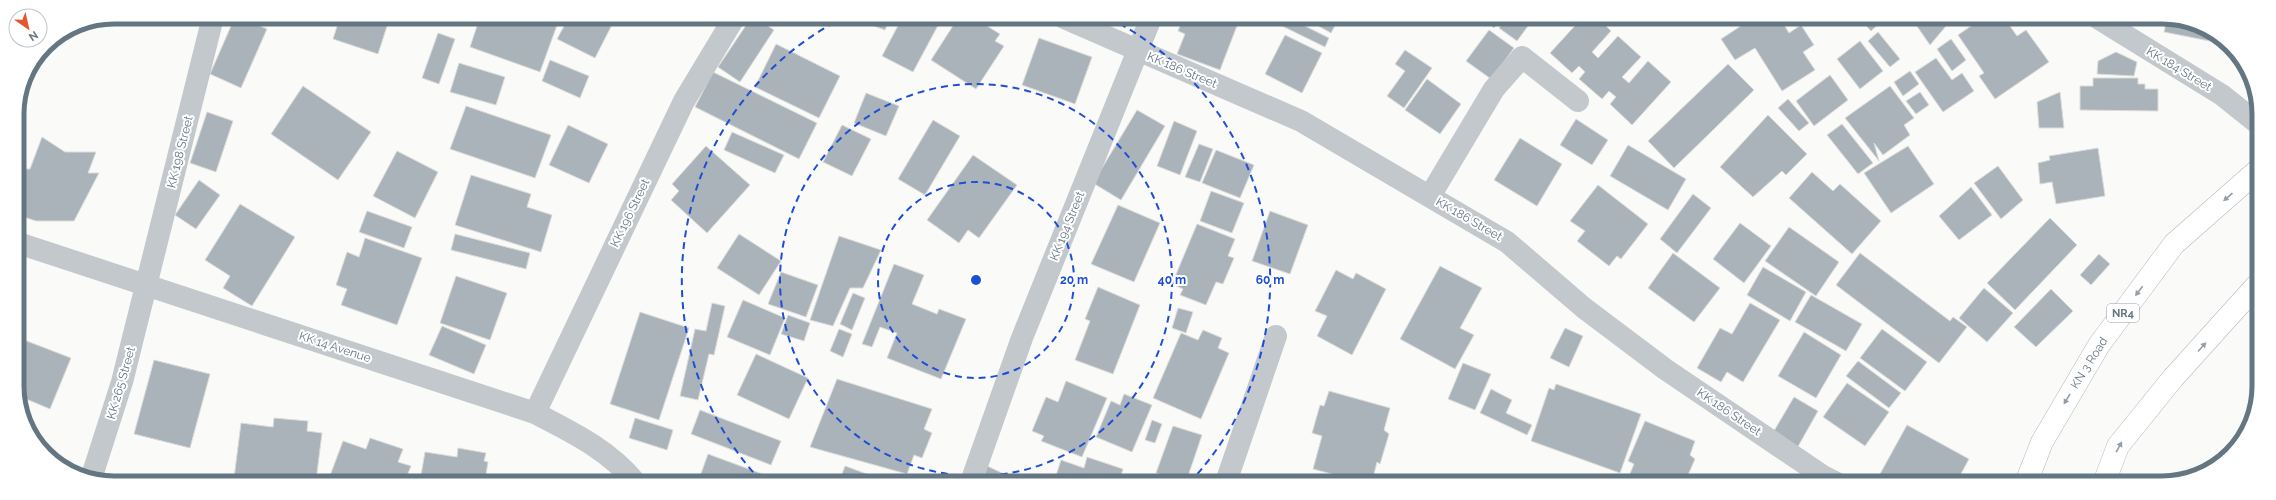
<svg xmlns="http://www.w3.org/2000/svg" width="2276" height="500" font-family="Raleway,sans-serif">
<rect width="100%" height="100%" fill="#fafaf8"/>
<!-- building -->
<path fill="#aab3b9" stroke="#dcdcda" d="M235 17H240L267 29 241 88 210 74Z
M340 17H390L378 54 333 39Z
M480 17H560L540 72 470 47Z
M569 17H616L595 58 557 39Z
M751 18H756L774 30 740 82 718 67Z
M852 18H890L885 30Z
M902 18H942L913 72 882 56Z
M958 18H974L1000 34 995 41 1004 46 976 89 931 60Z
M1183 18H1240L1220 70 1177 54 1185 34 1178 31Z
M1281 18H1289L1329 38 1325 47 1278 24Z
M1304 18H1339L1331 33Z
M1481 18H1502L1494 28Z
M1507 18H1534L1517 41 1499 28Z
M1582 18H1598L1611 31 1592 52 1598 58 1618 36 1641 57 1622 77 1629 83 1648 61 1671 82 1632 125 1610 104 1616 97 1609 91 1602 99 1579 79 1585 72 1579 66 1572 73 1550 53Z
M1753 18H1780L1789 33 1801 25 1814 45 1803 52 1815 70 1782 91 1755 48 1735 60 1721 39Z
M1860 19H1884L1871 31Z
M1912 19H1952L1930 45Z
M1981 19H2005L2017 36 2026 30 2049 62 1995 99 1979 76 1984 73 1958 35Z
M2167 19H2180L2230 45 2164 32Z
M1489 30 1514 48 1491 79 1466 61Z
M1878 32 1900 59 1890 67 1868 41Z
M438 33 455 39 439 84 422 78Z
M1285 35 1322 53 1302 93 1265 74Z
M1039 38 1092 57 1075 104 1022 85Z
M1951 39 1966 60 1952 71 1937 49Z
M1860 41 1883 71 1860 89 1837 59Z
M776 44 840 76 819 118 755 87Z
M1405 50 1432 68 1404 108 1387 96 1405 71 1395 64Z
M2116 52 2137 62 2134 76 2097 74 2098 61Z
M1936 58 1952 80 1962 73 1974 91 1943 112 1915 72Z
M550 60 589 76 580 98 542 81Z
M459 63 505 77 496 105 450 92Z
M1728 64 1754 90 1674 168 1648 141Z
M1910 71 1919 84 1903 96 1894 82Z
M713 72 817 123 799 159 695 107Z
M1830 75 1848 100 1814 126 1796 101Z
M2093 78H2138V84H2145V89H2158V111L2080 110V86H2093Z
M1427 79 1461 104 1440 134 1405 110Z
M303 86 371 132 338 180 271 134Z
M1890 86 1914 118 1904 125 1910 135 1883 155 1874 143 1879 161 1845 118Z
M1920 92 1929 105 1916 114 1906 101Z
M2060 92 2064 128H2039L2037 102Z
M866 93 899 106 886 136 854 123Z
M1788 99 1809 123 1799 131 1778 108Z
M466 106 551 135 535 178 450 149Z
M1137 110 1165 126 1121 200 1093 183Z
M207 112 233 121 216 172 190 163Z
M1768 115 1807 154 1786 175 1782 171 1753 197 1720 167Z
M1576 119 1608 140 1592 165 1560 145Z
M933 120 960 136 925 195 898 179Z
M1174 121 1197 131 1180 175 1157 166Z
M1842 124 1873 163 1858 174 1827 135Z
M568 125 608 144 589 183 549 165Z
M842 125 871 139 852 176 823 162Z
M732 132 784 155 775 173 724 150Z
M42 137 65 152H96L88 173H99L74 221H36L18 215V169H30Z
M1520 138 1562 164 1537 206 1494 180Z
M1199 144 1213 149 1200 182 1185 177Z
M1628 145 1686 179 1668 210 1610 176Z
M706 146 750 185 707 233 671 200 679 191 672 184Z
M1908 146 1934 184 1891 213 1864 173Z
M2098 148 2105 196 2056 204 2052 182 2040 184 2038 163 2050 160 2049 156Z
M1216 150 1254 165 1240 198 1202 183Z
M397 151 438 172 415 218 373 196Z
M973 155 1017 185 979 238 968 230 959 243 927 220Z
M1998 166 2023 200 2001 219 1974 183Z
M1812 172 1833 191 1840 184 1881 221 1852 254 1789 198Z
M471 175 531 194 527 207 552 215 541 252 455 225Z
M199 180 220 195 196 229 175 215Z
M1598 185 1648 224 1621 259 1617 256 1609 266 1577 241 1585 231 1570 221Z
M1971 187 1992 215 1959 240 1939 216Z
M1211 191 1244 203 1232 233 1200 221Z
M1693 194 1711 208 1677 253 1660 239Z
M240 204 295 237 252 306 223 288 230 276 205 260Z
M1118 205 1160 223 1134 282 1091 264Z
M367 211 412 227 404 248 359 232Z
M1270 211 1308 225 1290 274 1252 261Z
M2050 218 2077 245 2015 310 1987 283Z
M1740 223 1771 246 1744 283 1713 259Z
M1197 224 1235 239 1228 256 1234 258 1223 284 1216 282 1206 305 1180 295 1183 289 1172 284Z
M1789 227 1839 262 1816 296 1765 261Z
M455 234 530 253 526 269 451 250Z
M739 234 781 261 759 295 717 268Z
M839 236 881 250 863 288H850L833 326 810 320Z
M365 238 422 258 397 325 341 305 347 289 336 285 347 252 359 257Z
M1673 253 1720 288 1694 322 1648 288Z
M1860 253 1950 321 1953 317 1967 327 1939 363 1836 285Z
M2099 254 2110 264 2091 285 2080 275Z
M894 264 924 275 912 304 937 314 939 309 966 319 941 379 887 358 897 333 880 327 872 347 862 344Z
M1440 266 1482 288 1460 328 1474 335 1455 369 1400 339Z
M1763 267 1806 292 1790 321 1747 295Z
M1336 270 1353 279 1356 273 1386 289 1352 355 1317 336 1327 316 1315 311Z
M781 272 818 285 806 317 768 304Z
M456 276 507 293 490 340 440 323Z
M1098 287 1140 305 1113 374 1075 360 1090 321 1085 319Z
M1984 288 2013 313 1987 342 1959 318Z
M2051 289 2073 311 2036 347 2014 327Z
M853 293 865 298 852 330 840 324Z
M1811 295 1862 324 1846 351 1795 322Z
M743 300 785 318 770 355 727 337Z
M712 303 725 306 714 355 709 354 698 400 680 396 695 329 706 331Z
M1750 303 1780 320 1743 382 1727 372 1721 382 1697 368 1720 328 1732 334Z
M1178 308 1193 312 1186 333 1172 328Z
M640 312 689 328 659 420 610 404Z
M788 315 810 323 804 341 781 334Z
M442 326 486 345 474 374 429 355Z
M1565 328 1583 336 1569 367 1550 358Z
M839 329 852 334 843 357 830 351Z
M1882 329 1927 362 1905 391 1860 358Z
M1203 330 1222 338 1218 348 1229 353 1201 419 1153 398 1181 333 1198 340Z
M1804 332 1841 355 1816 398 1778 376Z
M19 338 71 358 50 409 19 396Z
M756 354 808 378 789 419 737 395Z
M154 360 210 374 190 448 134 434Z
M1858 361 1901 393 1889 408 1846 376Z
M1463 363 1491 374 1475 410 1448 399Z
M837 379 932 409 924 429 932 433 922 458 914 455 907 474 810 447Z
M1066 381 1107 398 1082 457 1041 441 1044 436 1032 431 1046 397 1058 402Z
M1847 383 1889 412 1865 446 1823 417Z
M1556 384 1641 414 1620 473 1531 441 1549 388 1554 390Z
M1491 389 1512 400 1506 413 1532 425 1527 435 1480 413Z
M1329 391 1390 408 1384 430 1389 434 1380 464 1377 462 1372 482H1362L1313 469 1322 436 1312 433 1320 405 1324 406Z
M1124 394 1152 405 1132 452 1096 437 1111 401 1120 405Z
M1794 397 1818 411 1796 450 1771 436Z
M700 410 781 441 771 465 691 434Z
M274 418 308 421 307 431 322 433 316 481H263L234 478 241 423 273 427Z
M635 418 673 430 667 450 629 438Z
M1152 420 1162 424 1155 443 1145 440Z
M1645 421 1695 441 1690 455 1695 459 1685 482H1644L1629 476 1634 464 1628 461Z
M1907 425 1969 459 1956 483H1875Z
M1173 426 1202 435 1186 482 1156 473Z
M370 438 403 449 398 462 411 466 405 481H328L343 441 366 449Z
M458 448 486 453 484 461 488 462 485 481H420L425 452 457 457Z
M708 454 765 475 762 482H698Z
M1087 457 1123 469 1119 482H1054L1061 460 1084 468Z
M985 465 1021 482H977Z
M845 466 889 482H839Z
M176 475 202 481H175Z
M562 475 583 482H560Z"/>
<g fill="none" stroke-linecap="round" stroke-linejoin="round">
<!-- highway casing -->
<g stroke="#b4b9bd" stroke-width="23">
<path id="highway" d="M2026 483 2042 442 2099 345 2174 244 2257 171
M2104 483 2118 446 2173 378 2257 285"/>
</g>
<!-- minor -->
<path stroke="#c3c8cc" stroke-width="22" d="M1064 18 1301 121 1507 242 1584 308 1665 369 1823 476 1837 483
M2099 19 2222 95 2257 123
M1430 196 1494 89 1522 57 1578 101
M18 243 535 413C571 432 608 449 635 482
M535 413 684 101 734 18
M91 479 122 382 213 17
M971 482 1022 338 1151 18
M1226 482 1276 336"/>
<!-- highway -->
<use href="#highway" stroke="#fff" stroke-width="22"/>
</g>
<!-- one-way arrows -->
<defs><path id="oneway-solid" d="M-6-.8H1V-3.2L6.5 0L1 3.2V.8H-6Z"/></defs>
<g fill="#939fa8">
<use href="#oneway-solid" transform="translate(2228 197) rotate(139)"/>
<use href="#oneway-solid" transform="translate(2139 291) rotate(127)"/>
<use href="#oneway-solid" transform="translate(2202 347) rotate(-48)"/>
<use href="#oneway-solid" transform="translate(2067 399) rotate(121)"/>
<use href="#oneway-solid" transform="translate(2119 447) rotate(-61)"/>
</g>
<!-- distance rings -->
<g fill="none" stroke="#1d4ed8" stroke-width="2" stroke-dasharray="7 5">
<circle cx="976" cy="280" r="98"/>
<circle cx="976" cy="280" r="196"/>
<path d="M761 481A294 294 0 0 1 843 18M1109 18A294 294 0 0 1 1191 481"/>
</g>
<g text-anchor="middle" stroke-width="4" stroke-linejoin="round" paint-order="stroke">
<!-- shield labels -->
<rect fill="#fff" stroke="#939fa8" stroke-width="1" x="2107" y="304" width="32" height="18" rx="3"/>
<g font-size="11" font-weight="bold" fill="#657683">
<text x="2123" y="317">NR4</text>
</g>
<!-- street labels -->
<g font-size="12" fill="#657683" stroke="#fff">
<text transform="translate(2179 69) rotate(31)" y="4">KK 184 Street</text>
<text transform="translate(1182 70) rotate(23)" y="4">KK 186 Street</text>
<text transform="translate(180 152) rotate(-76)" y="4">KK 198 Street</text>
<text transform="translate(630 213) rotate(-64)" y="4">KK 196 Street</text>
<text transform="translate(1469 219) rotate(30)" y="4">KK 186 Street</text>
<text transform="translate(1067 226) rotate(-68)" y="4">KK 194 Street</text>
<text transform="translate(335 347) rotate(18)" y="4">KK 14 Avenue</text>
<text transform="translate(2089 363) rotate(-58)" y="4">KN 3 Road</text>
<text transform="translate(121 383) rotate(-74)" y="4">KK 265 Street</text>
<text transform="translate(1729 412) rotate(34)" y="4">KK 186 Street</text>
</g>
</g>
<!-- crop -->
<path d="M0 0H2276V500H0ZM114 24H2162A90 90 0 0 1 2252 114V386A90 90 0 0 1 2162 476H114A90 90 0 0 1 24 386V114A90 90 0 0 1 114 24Z" fill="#fff" fill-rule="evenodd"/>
<path fill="none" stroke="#657683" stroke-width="5" d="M114 24H2162A90 90 0 0 1 2252 114V386A90 90 0 0 1 2162 476H114A90 90 0 0 1 24 386V114A90 90 0 0 1 114 24Z"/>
<circle cx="976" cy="280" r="6" fill="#1d4ed8" stroke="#fff" stroke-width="2"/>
<g font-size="12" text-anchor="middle" font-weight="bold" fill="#1d4ed8" stroke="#fff" stroke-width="4" stroke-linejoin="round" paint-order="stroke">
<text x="1074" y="284">20 m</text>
<text x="1172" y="284">40 m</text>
<text x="1270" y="284">60 m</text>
</g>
<!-- north arrow -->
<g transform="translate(28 28) rotate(146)"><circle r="19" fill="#ffffff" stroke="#c1c8cd"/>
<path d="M0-3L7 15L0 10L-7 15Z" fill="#e4572e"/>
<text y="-6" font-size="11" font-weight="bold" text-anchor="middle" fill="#657683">N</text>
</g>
</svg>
